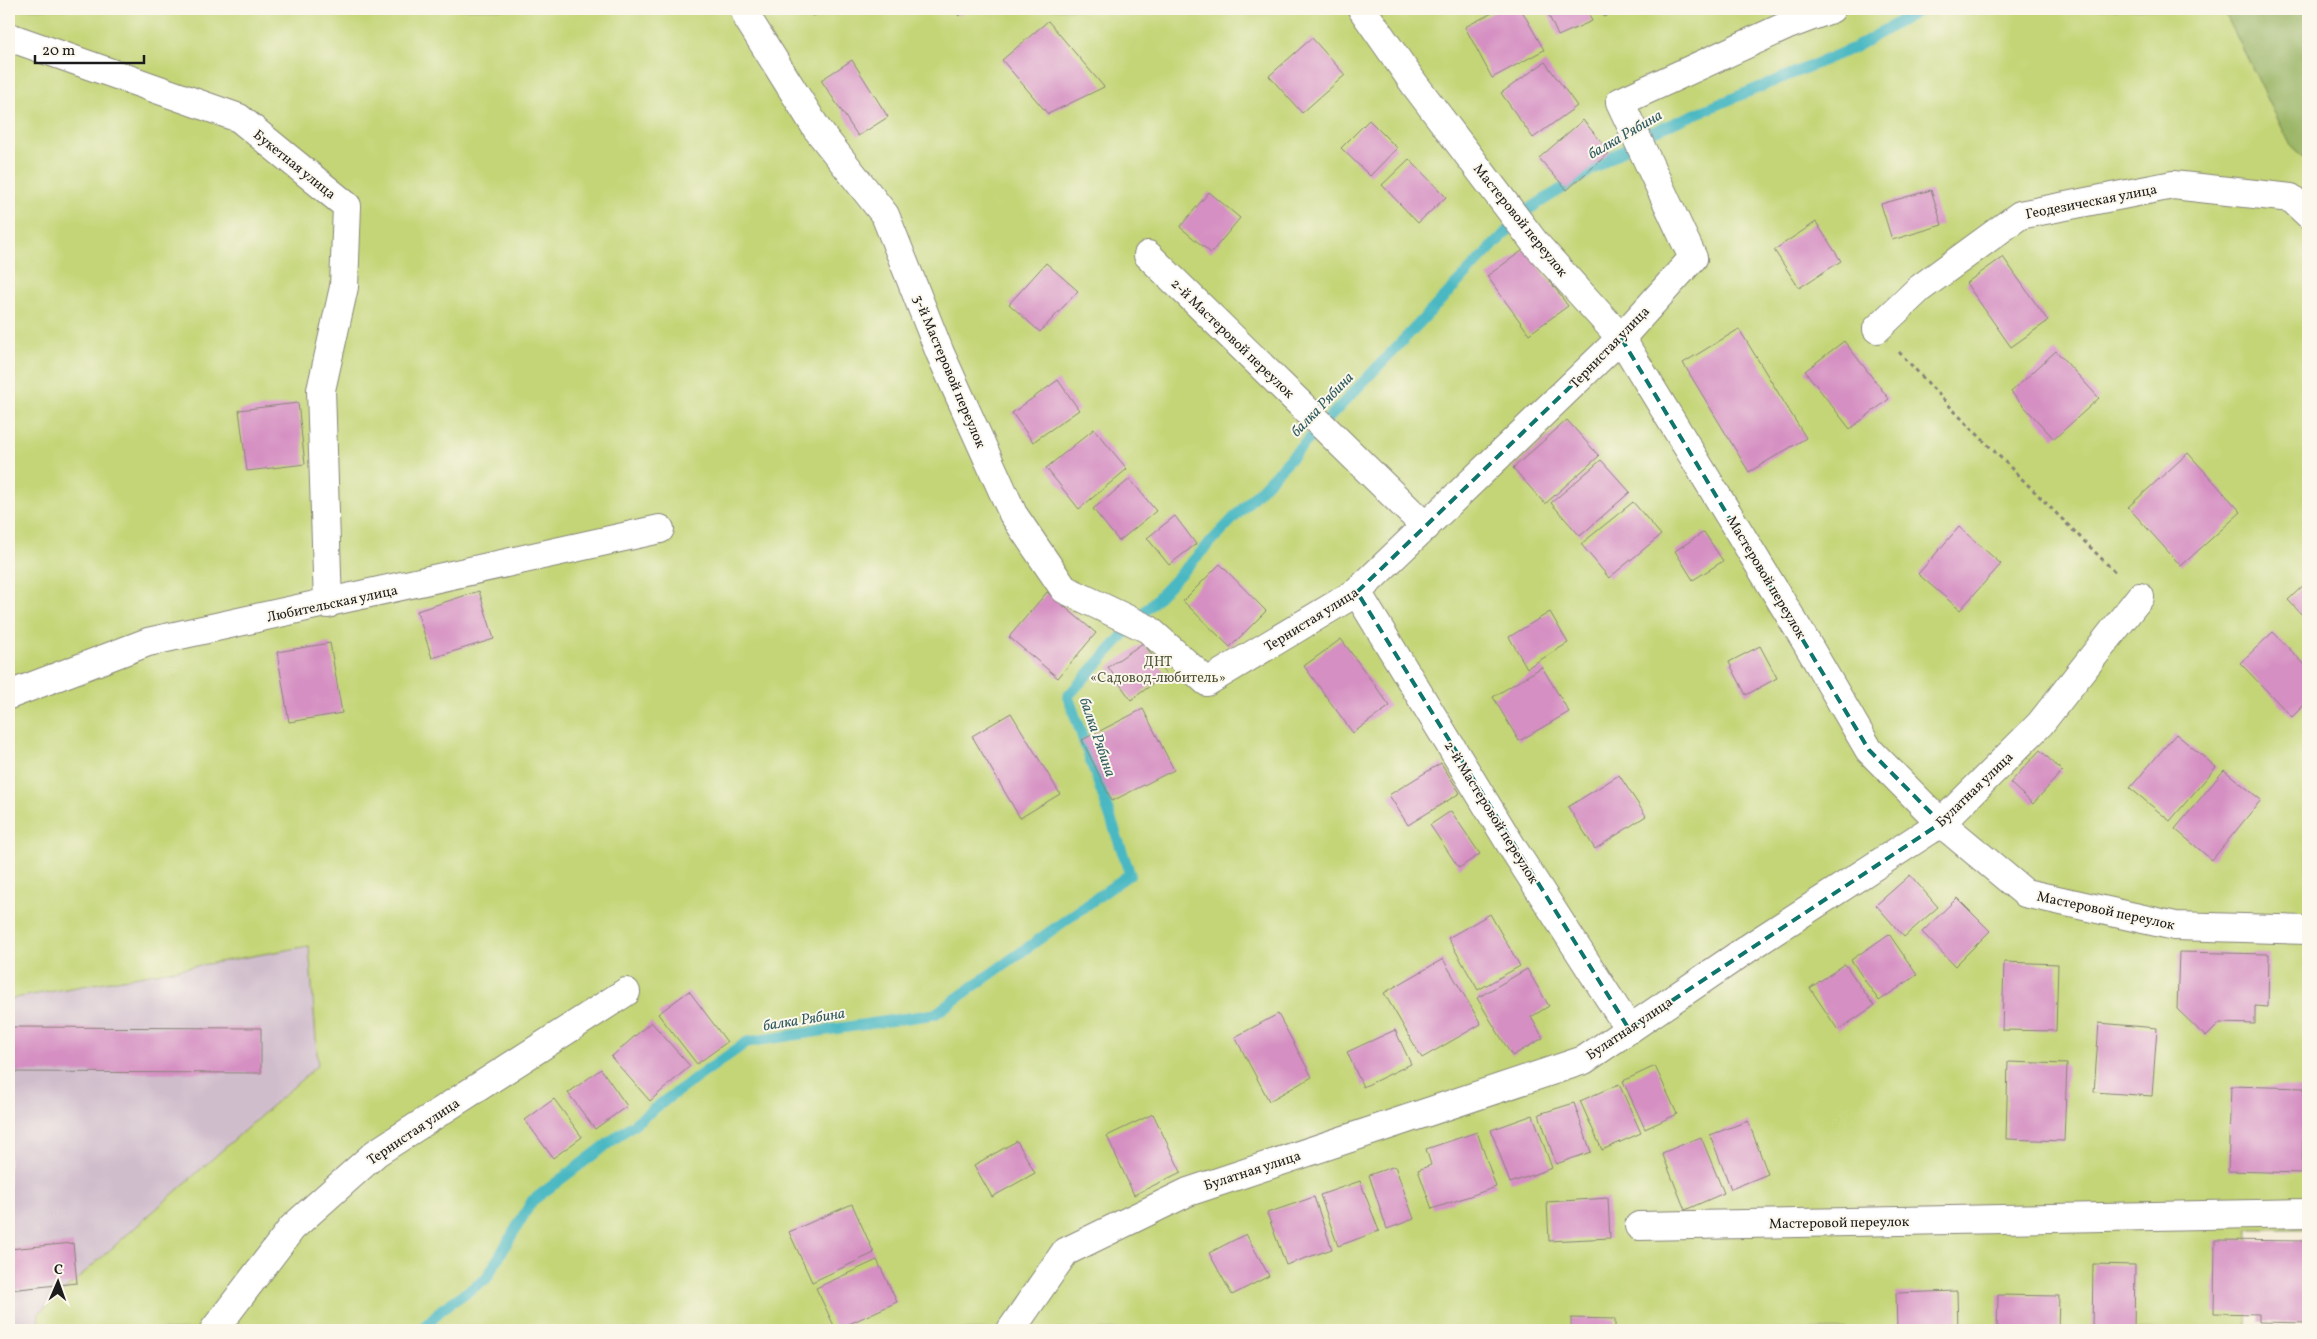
<svg xmlns="http://www.w3.org/2000/svg" width="2317" height="1339" font-family="Vollkorn,serif">
<rect width="100%" height="100%" fill="#fbf7ec"/>
<filter id="ink" filterUnits="userSpaceOnUse"><feTurbulence type="fractalNoise" baseFrequency=".02" numOctaves="2"/><feDisplacementMap in="SourceGraphic" scale="10" xChannelSelector="R" yChannelSelector="G"/><feConvolveMatrix kernelMatrix="1 2 1 2 8 2 1 2 1" color-interpolation-filters="sRGB"/></filter>
<filter id="wash" filterUnits="userSpaceOnUse"><feTurbulence type="fractalNoise" baseFrequency=".0096" numOctaves="4" result="noise"/><feDisplacementMap in="SourceGraphic" scale="20" xChannelSelector="R" yChannelSelector="G"/><feGaussianBlur stdDeviation="1.12" result="paint"/><feColorMatrix in="noise" values="0 0 0 0 0 0 0 0 0 0 0 0 0 0 0 0 0 1.4 0 .05"/><feComposite in="paint" operator="in"/></filter>
<g filter="url(#wash)">
<rect width="100%" height="100%" fill="#f4ecd6"/>
<!-- industrial -->
<path fill="#d0bdcc" d="M310 946 318 1065 40 1313 38 1330H9V999Z"/>
<!-- green -->
<path fill="#c4d577" stroke="#70784a" d="M9 9H2308V1229H2249L2246 1330H38L39 1313 318 1065 309 946 9 999Z"/>
<!-- forest -->
<path fill="#9bb668" stroke="#5c6942" d="M2223 9H2308V161L2291 146Z"/>
<g fill="none" stroke-linecap="round" stroke-linejoin="round">
<!-- stream -->
<path stroke="#49b8c2" stroke-width="11" d="M421 1330 442 1309 486 1279 532 1201 671 1096 747 1042 935 1014 1130 874 1068 696 1147 609 1526 211 1652 132 1856 47 1921 9"/>
</g>
<g id="blocks">
<!-- building -->
<path fill="#d58fc2" d="M810 9H838L812 16Z
M952 9H966L959 16Z
M1500 9H1521L1544 50 1492 78 1465 27Z
M1546 9H1587L1592 21 1558 36Z
M1601 9H1621L1604 17Z
M1048 21 1104 87 1048 114 1002 60Z
M1312 38 1345 75 1302 113 1269 76Z
M852 60 888 117 858 136 821 80Z
M1545 62 1577 106 1533 138 1501 93Z
M1369 120 1397 148 1370 176 1341 148Z
M1583 120 1610 152 1567 190 1539 158Z
M1409 159 1446 197 1418 223 1382 185Z
M1931 190 1942 225 1892 240 1881 204Z
M1209 192 1240 218 1211 253 1180 227Z
M1816 222 1841 261 1799 288 1774 250Z
M1526 248 1568 306 1529 334 1487 276Z
M2003 257 2048 321 2011 347 1966 283Z
M1046 263 1078 291 1040 332 1009 304Z
M1739 329 1806 438 1749 472 1683 363Z
M1844 341 1889 399 1850 429 1805 371Z
M2056 351 2099 398 2054 439 2011 392Z
M1058 380 1079 410 1033 442 1012 413Z
M298 403 305 464 247 471 239 410Z
M1567 420 1599 456 1545 504 1513 468Z
M1094 429 1127 469 1079 509 1046 468Z
M2188 453 2241 512 2181 566 2128 507Z
M1601 460 1630 492 1580 536 1551 503Z
M1130 479 1156 511 1119 541 1093 509Z
M1633 502 1661 535 1609 578 1581 544Z
M1175 516 1196 544 1169 565 1147 538Z
M1959 527 2001 564 1960 610 1918 574Z
M1704 532 1723 561 1693 580 1675 551Z
M1220 564 1266 611 1230 647 1183 601Z
M2308 581V621L2288 600Z
M479 591 494 639 432 658 417 611Z
M1047 592 1096 633 1058 678 1009 637Z
M1550 612 1568 643 1527 668 1509 637Z
M2273 632 2308 668V701L2292 717 2240 663Z
M1341 639 1390 706 1353 733 1304 666Z
M330 643 342 713 289 722 277 652Z
M1143 643 1166 674 1131 700 1108 667Z
M1760 646 1777 678 1746 695 1729 662Z
M1542 667 1569 712 1519 741 1493 697Z
M1143 709 1174 770 1112 801 1082 740Z
M1011 713 1060 794 1020 818 972 736Z
M2176 734 2216 767 2170 821 2130 788Z
M2040 750 2062 771 2033 804 2010 783Z
M1441 763 1460 793 1408 825 1389 795Z
M2224 770 2261 800 2212 860 2175 829Z
M1619 775 1646 816 1595 849 1568 807Z
M1451 811 1480 854 1459 868 1430 825Z
M1910 875 1938 907 1904 937 1876 905Z
M1957 898 1990 931 1955 966 1922 932Z
M1490 914 1520 966 1478 990 1448 938Z
M1889 934 1917 975 1879 1001 1851 960Z
M2179 952 2269 954 2268 1007 2255 1006V1024L2220 1023 2206 1037 2177 1009Z
M1443 959 1481 1024 1422 1058 1384 993Z
M2004 962 2058 964 2056 1031 2002 1030Z
M1845 964 1874 1006 1838 1030 1810 988Z
M1527 969 1549 1006 1531 1017 1543 1038 1512 1056 1477 998Z
M689 991 727 1042 697 1064 658 1014Z
M1278 1014 1312 1077 1269 1101 1235 1037Z
M651 1022 690 1066 650 1101 611 1057Z
M2099 1023 2157 1028 2152 1096 2094 1092Z
M9 1027 261 1028V1073L9 1072Z
M1395 1030 1411 1064 1363 1087 1347 1052Z
M2008 1062 2067 1064 2064 1141 2006 1139Z
M1655 1066 1677 1114 1645 1129 1623 1081Z
M601 1069 627 1106 595 1129 568 1093Z
M1619 1084 1641 1133 1602 1150 1580 1101Z
M2231 1086 2304 1088 2302 1173 2228 1171Z
M554 1099 582 1137 553 1158 525 1120Z
M1574 1103 1591 1152 1556 1164 1539 1114Z
M1153 1114 1181 1172 1134 1195 1107 1136Z
M1533 1115 1552 1168 1510 1183 1491 1130Z
M1748 1121 1768 1174 1731 1189 1710 1135Z
M1477 1132 1496 1187 1432 1209 1418 1170 1431 1165 1426 1149Z
M1701 1137 1724 1193 1685 1210 1662 1153Z
M1017 1141 1035 1173 992 1197 974 1165Z
M1395 1166 1414 1219 1387 1229 1369 1175Z
M1360 1181 1379 1231 1338 1246 1320 1195Z
M1314 1197 1332 1249 1286 1265 1267 1213Z
M1608 1198 1610 1238 1549 1241 1547 1202Z
M852 1204 874 1253 812 1282 789 1232Z
M1246 1234 1269 1276 1232 1295 1209 1253Z
M2215 1240 2308 1241V1323L2259 1322V1314L2214 1313Z
M73 1243 77 1283 9 1290V1249Z
M877 1260 897 1302 836 1330 816 1288Z
M2093 1264 2135 1265 2134 1330H2092Z
M1957 1291 1958 1330H1897L1896 1293Z
M1998 1295 2059 1296 2058 1330H1997Z
M1571 1318 1615 1319V1330H1571Z"/>
</g>
</g>
<g filter="url(#ink)">
<use href="#blocks" fill-opacity="0" stroke="#888479" stroke-width="1"/>
<g fill="none" stroke-linecap="round" stroke-linejoin="round">
<!-- minor casing -->
<g stroke="#888479" stroke-width="30">
<path id="minor" d="M744 9 748 19 817 129 885 215 940 353 1013 514 1064 589 1148 629 1207 682 1357 592 1621 338 1693 258 1620 102 1786 26 1831 9
M1362 9 1415 85 1535 243 1621 338 1806 642 1869 750 1941 823 2025 893 2175 926 2308 930
M9 37 239 118 347 206 344 287 321 390 328 604
M1148 255 1426 527
M1877 329 1919 289 2020 215 2173 185 2291 198 2308 214
M1357 592 1514 850 1629 1029
M9 695 148 642 660 529
M1639 1226 2308 1213
M214 1330 292 1228 376 1153 626 992
M1011 1330 1065 1252 1188 1192 1584 1060 1753 945 1941 823 2040 724 2140 597"/>
</g>
<!-- path -->
<path stroke="#888479" stroke-width="3" stroke-dasharray="4 4" stroke-linecap="butt" d="M1899 352 1958 415 2117 574"/>
<!-- minor -->
<use href="#minor" stroke="#fff" stroke-width="28"/>
</g>
</g>
<!-- marked area -->
<path fill="none" stroke="#0f766e" stroke-width="4" stroke-dasharray="10 6" stroke-linejoin="round" d="M1621 338 1869 750 1941 823 1629 1029 1357 592Z"/>
<g text-anchor="middle" stroke-width="4" stroke-linejoin="round" paint-order="stroke">
<!-- street labels -->
<g font-size="14" fill="#1c1c1c" stroke="#fbf7ec">
<text transform="translate(295 164) rotate(39)" y="5">Букетная улица</text>
<text transform="translate(2091 201) rotate(-11)" y="5">Геодезическая улица</text>
<text transform="translate(1521 220) rotate(51)" y="5">Мастеровой переулок</text>
<text transform="translate(1233 338) rotate(44)" y="5">2-й Мастеровой переулок</text>
<text transform="translate(1609 347) rotate(-46)" y="5">Тернистая улица</text>
<text transform="translate(950 371) rotate(67)" y="5">3-й Мастеровой переулок</text>
<text transform="translate(1767 577) rotate(59)" y="5">Мастеровой переулок</text>
<text transform="translate(332 603) rotate(-12)" y="5">Любительская улица</text>
<text transform="translate(1311 619) rotate(-32)" y="5">Тернистая улица</text>
<text transform="translate(1974 789) rotate(-44)" y="5">Булатная улица</text>
<text transform="translate(1492 812) rotate(58)" y="5">2-й Мастеровой переулок</text>
<text transform="translate(2106 910) rotate(12)" y="5">Мастеровой переулок</text>
<text transform="translate(1629 1028) rotate(-34)" y="5">Булатная улица</text>
<text transform="translate(413 1131) rotate(-34)" y="5">Тернистая улица</text>
<text transform="translate(1252 1170) rotate(-18)" y="5">Булатная улица</text>
<text transform="translate(1839 1222) rotate(-1)" y="5">Мастеровой переулок</text>
</g>
<!-- park labels -->
<g font-size="14" fill="#4e5437" stroke="#fbf7ec">
<text x="1158" y="666">ДНТ<tspan x="1158" dy="16">«Садовод-любитель»</tspan></text>
</g>
<!-- water labels -->
<g font-size="15" font-style="italic" fill="#2e5a5e" stroke="#fbf7ec">
<text transform="translate(1625 134) rotate(-30)" y="5">балка Рябина</text>
<text transform="translate(1322 404) rotate(-46)" y="5">балка Рябина</text>
<text transform="translate(1098 737) rotate(71)" y="5">балка Рябина</text>
<text transform="translate(804 1019) rotate(-9)" y="5">балка Рябина</text>
</g>
</g>
<!-- margin -->
<rect width="2317" height="1339" fill="none" stroke="#fbf7ec" stroke-width="30"/>
<!-- north arrow -->
<g transform="translate(58 1282) rotate(2)" stroke="#fbf7ec" stroke-width="4" paint-order="stroke">
<path d="M0-4L9 19L0 12L-9 19Z" fill="#1c1c1c"/>
<text y="-8" font-size="14" font-weight="bold" text-anchor="middle" fill="#1c1c1c">С</text>
</g>
<!-- scale -->
<path d="M35 55v8h109v-8" fill="none" stroke="#1c1c1c" stroke-width="2.5"/>
<text x="42" y="55" font-size="15" fill="#1c1c1c" stroke="#fbf7ec" stroke-width="4" paint-order="stroke">20 m</text>
</svg>
